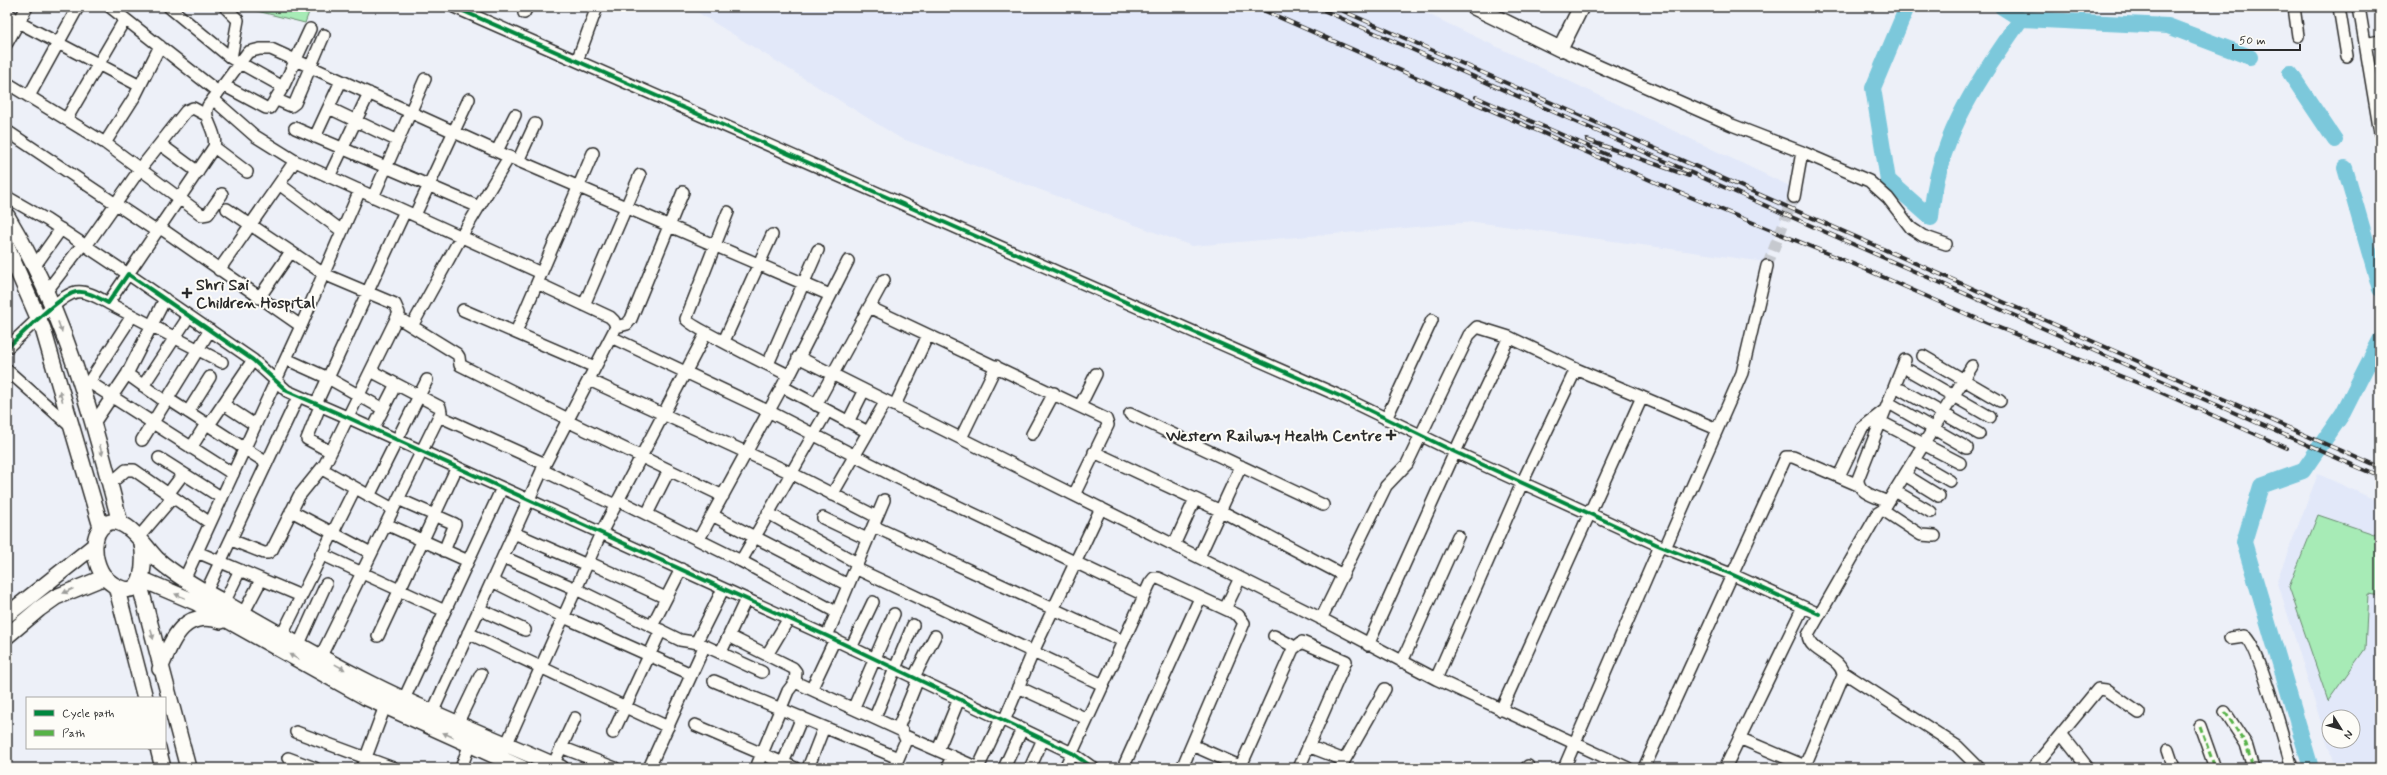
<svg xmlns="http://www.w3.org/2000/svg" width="2387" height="775" font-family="Mynerve,sans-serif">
<rect width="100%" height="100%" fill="#edf0f8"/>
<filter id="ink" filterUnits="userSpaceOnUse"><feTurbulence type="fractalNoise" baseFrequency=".025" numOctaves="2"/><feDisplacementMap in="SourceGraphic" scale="8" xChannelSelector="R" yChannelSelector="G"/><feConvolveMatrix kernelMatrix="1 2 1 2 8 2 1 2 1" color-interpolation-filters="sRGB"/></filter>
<g filter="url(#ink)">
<!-- built -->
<path fill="#e2e8f9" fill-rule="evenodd" d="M689 7H1413L1794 188 1765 262 1475 222 1192 246 900 138Z
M2318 474 2380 502V768H2335L2277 580ZM2329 717H2353V741H2329Z"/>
<!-- green -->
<path fill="#a7ebb6" stroke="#698b70" d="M241 7H311L305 23 253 10 243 11Z
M2318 515 2380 536V596L2368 594 2365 649 2328 701 2289 587Z"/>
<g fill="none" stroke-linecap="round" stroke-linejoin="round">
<!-- river -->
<path stroke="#7cc8db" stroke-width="16" d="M1907 7 1873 88 1888 180 1931 218C1937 137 1977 83 2021 19L2168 26 2250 57
M2002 7 2021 19
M2290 73 2335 140
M2345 168 2380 289
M2311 768 2244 542 2261 486 2303 471 2343 413 2380 340"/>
<!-- street-tunnel -->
<path stroke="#c6c9cf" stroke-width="11" stroke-dasharray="11 5.5" stroke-linecap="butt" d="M1767 266 1794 197"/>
<!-- street casing -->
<g stroke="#2b2b2b" stroke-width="14">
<path id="street" d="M110 7 218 92
M169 7 231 58 283 87
M225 7 238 20 231 58
M454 7 1342 397 1455 452 1660 546 1731 574 1819 614
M2294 7 2298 36
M2339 7 2347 56
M2359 7 2380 133
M7 12 18 22 140 86
M524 13 527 7
M7 43 27 7
M2365 44 2380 41
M1560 49 1732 125 1802 152 1869 181 1888 198 1911 228 1923 236 1946 244
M577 61 597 7
M7 83 105 143 202 215 208 214 222 194
M223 85 266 108H270L283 87 310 29
M29 96 78 7
M213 99 255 136 295 161 541 273
M277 100 291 106 295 103 324 35
M329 108 398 141
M67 118 125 19
M295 128 479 207
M7 131 156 231
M315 137 341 81
M105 143 135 96 160 46
M160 144 198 172
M214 147 247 172
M497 151 515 115
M518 161 535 124
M329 177 369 93
M279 184 342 231
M7 197 47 220 128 274 214 147C218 131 202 120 208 106L248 52 260 49H271L507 156 830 295
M373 197 425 79
M1794 197 1802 152
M227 209 324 274 395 304 399 313 325 464 299 496 272 550 268 553H264L231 540
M728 212 686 319C689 326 773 367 786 374L791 373 848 261
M415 215 469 99
M159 227 301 326
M86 246 140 169 186 111 193 108 206 115
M34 267 61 229
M219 270 295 161
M46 292 83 244
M259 298 290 253
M108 303 222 362
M584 305 640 175
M869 307 1106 419 1108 425 1074 495
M463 310 595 367
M397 317 457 354 459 357 460 365 568 419
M412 326 462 235 509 157
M616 327 627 324 631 319 683 192
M516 332 593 153
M611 337 770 412 896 477 1144 595
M724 341 772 235
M7 348C20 336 60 295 76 292 86 290 99 298 108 303L128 274 253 360 287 391 349 418 827 636 1072 753 1093 768
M1923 356 2000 401
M798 357 1320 618 1436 679 1628 768
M286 359 328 378 383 409
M768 364 818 250
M7 370 70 426
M1910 371 1990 417
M127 374 166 402
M589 380 791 473 877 517
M89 382 233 474
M85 386 89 382 132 316
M143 386 189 316
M783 387 868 432
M1902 390 1979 434
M168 399 267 463
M1889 403 1967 448
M223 404 255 425
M316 404 405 211
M816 405 884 280
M895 405 928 335
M320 406 307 439 331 452
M1080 406 1096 374
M188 412 210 377
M1130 414 1323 505
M439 416 545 464
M1386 419 1432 320
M567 421 723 496
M848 422 864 390
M1881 422 1960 463
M94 423 127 374 165 299
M209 425 253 360
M373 429 396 384
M1032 434 1054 393
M961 438 996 366
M142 440 210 330
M191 448 206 424
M1094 452 1221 511 1343 575
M159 458 222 498
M1914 460 1950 481
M322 469 393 509
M542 470 615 505
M1905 475 1939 496
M1839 476 1862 428 1885 410
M110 484 126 470H134L210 523
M1895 491 1931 512
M168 494 183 474
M832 495 886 401
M369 496 427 380
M398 499 455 524 444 551
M618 500 741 561 836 612
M1888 502C1877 497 1857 493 1858 479L1905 360
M1883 510 1921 535 1935 536
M291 511 371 553
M768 513 857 563
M647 514 669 470
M712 515 848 585
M823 518 867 539
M386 524 468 561
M873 526 1123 641
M514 533 587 565
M138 538 173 497
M699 539 789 374
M1174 545 1195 499
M1665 548 1742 373 1767 266
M197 552 301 596
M321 554 445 611
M503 557 576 589 680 640 699 643
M1199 557 1241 466
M741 561 827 411
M588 562 666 598
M855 568 1103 685
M184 580 301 326 360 190
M492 581 564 617 691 674
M723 589 698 639 699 643 762 672
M206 592 298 397
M224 603 240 570
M479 609 525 630
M1225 609 1240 578
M243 614 261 580
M1321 619 1386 486 1407 464 1469 335 1477 327 1509 337 1576 369 1717 429
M652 626 681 569
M468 633 668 727
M282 635 355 488
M378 636 457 467
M729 636 793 668 796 672 795 682
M827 636 884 500
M2230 638 2244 636C2258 641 2286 748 2292 768
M299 644 326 584
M1368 645 1455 452 1509 337
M851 648 873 602
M1293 649 1302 642 1346 661 1299 768
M721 652 746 599
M767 655 789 618
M321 656 441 412 440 407 371 371
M1402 662 1458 536
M1843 672 1957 746 1979 768
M914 677 935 636
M1436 679 1522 483 1576 369
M714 681 898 758
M1018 687 1087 719
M812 688 835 639
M404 699 502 488
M854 707 894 614
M1501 710 1642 397
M433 711 545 464 616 327 614 321 610 317 537 283
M2225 712 2246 744 2253 768
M875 717 913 625
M1004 721 1033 652 1101 508
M458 722 481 674
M695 725 795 768
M2200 726 2215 768
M898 728 918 679
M296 732 393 768
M613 733 661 630
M2062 735 2088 768
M905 736 978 768 1001 719
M1739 738 1805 766
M1192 745 1244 768
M1308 746 1344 760
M561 747 615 768
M938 750 959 699
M2168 750 2174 768
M503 752 601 533 706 333
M288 758 315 768
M783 763 802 717
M553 765 575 718
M362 768 385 706
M461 768 472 738
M649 768 704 647
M756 768 788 691 795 682 902 731 906 740 894 768
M808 768 824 727
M947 768 952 756
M1004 768 1022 729
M1030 768 1043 739
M1065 768 1150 583 1154 578H1158L1238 615 1244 623 1182 768
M1123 768 1200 598
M1240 768 1293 649 1291 645 1274 636
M1340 768 1385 689
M1526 768 1528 766
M1564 768 1660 546
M1644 768 1786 457H1793L1858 485
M1725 768 1803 607
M1804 768 1843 676C1843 657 1809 653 1808 635L1878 513 1883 510 1972 366
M2033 768 2098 689 2106 690 2139 713"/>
</g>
<!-- secondary casing -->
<g stroke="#2b2b2b" stroke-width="18">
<path id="secondary" d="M1474 7 1560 49 1581 7
M7 216C64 310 93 417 120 523
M7 247 43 329 101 527
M142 544C145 559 145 600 118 587 111 584 105 579 101 572 94 559 90 533 106 524 113 519 121 523 127 527 139 535 147 549 157 559 175 575 196 587 218 599 268 628 320 658 372 684 433 715 498 740 561 768
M141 579 195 602 365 697 522 768
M139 582 188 768
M116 586 145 698
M7 615 95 545
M7 636 39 609 56 597 105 577
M160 669C172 640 183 608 221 621
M158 748 163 768"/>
</g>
<!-- street -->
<use href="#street" stroke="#fdfcf7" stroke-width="11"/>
<!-- secondary -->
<use href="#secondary" stroke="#fdfcf7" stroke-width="15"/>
<!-- rail casing -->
<g stroke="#2b2b2b" stroke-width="4">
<path id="rail" d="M1256 7 1659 184 1858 266 1987 323 2153 389 2287 448
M1316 7 2380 477
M1334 7 2380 468
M1476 97 1608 155
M1587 140 1689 176"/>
</g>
<!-- rail -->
<use href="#rail" stroke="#fdfcf7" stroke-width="2.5" stroke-dasharray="8" stroke-linecap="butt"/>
<!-- quiet -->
<path stroke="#56b246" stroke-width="3" stroke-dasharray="6 3" stroke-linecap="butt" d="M2225 712 2246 744 2253 768
M2200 726 2215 768"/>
<!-- cycleway casing -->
<g stroke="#fdfcf7" stroke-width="6">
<path id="cycleway" d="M454 7 1342 397 1455 452 1660 546 1731 574 1819 614
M7 348C20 336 60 295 76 292 86 290 99 298 108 303L128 274 253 360 287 391 349 418 827 636 1072 753 1093 768"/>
</g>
<!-- cycleway -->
<use href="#cycleway" stroke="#00873e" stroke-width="4"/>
</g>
<!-- one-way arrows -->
<defs><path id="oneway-solid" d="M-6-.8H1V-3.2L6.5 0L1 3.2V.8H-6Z"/></defs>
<g fill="#9e9e9b">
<use href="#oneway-solid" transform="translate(60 327) rotate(70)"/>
<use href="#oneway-solid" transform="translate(61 396) rotate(-106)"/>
<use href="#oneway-solid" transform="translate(101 450) rotate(75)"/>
<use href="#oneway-solid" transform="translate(68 591) rotate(156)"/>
<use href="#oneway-solid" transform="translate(180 596) rotate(-158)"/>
<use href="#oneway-solid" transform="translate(152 634) rotate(76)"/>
<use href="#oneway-solid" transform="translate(294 657) rotate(-151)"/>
<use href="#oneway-solid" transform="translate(340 667) rotate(29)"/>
<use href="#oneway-solid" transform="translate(448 735) rotate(-155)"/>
</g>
</g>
<!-- markers -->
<g fill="#2b2b2b" stroke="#fdfcf7" stroke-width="1.5">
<path d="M185 287h4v4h4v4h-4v4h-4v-4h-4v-4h4z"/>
<path d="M1389 429h4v4h4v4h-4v4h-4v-4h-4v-4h4z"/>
</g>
<g text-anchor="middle" stroke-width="4" stroke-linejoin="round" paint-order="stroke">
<!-- poi labels -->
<g font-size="16" font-weight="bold" fill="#2b2b2b" stroke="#fdfcf7" text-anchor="start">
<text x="196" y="290">Shri Sai<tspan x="196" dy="18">Children Hospital</tspan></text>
<text x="1382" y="441" text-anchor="end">Western Railway Health Centre</text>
</g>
</g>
<!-- margin -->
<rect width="2387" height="775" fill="none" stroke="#fdfcf7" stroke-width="24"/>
<rect x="12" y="12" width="2363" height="751" fill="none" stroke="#2b2b2b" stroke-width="1.5" filter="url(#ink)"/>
<!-- legend -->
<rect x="26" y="697" width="140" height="52" fill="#fdfcf7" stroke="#a9a8a5"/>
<rect x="34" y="710" width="20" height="6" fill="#00873e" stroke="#a9a8a5"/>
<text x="62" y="717" font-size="12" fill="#2b2b2b">Cycle path</text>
<rect x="34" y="730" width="20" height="6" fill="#56b246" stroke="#a9a8a5"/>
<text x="62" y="737" font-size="12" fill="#2b2b2b">Path</text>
<!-- north arrow -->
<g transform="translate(2341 729) rotate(127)"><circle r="19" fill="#fdfcf7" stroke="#a9a8a5"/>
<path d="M0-3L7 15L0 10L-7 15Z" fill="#2b2b2b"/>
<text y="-6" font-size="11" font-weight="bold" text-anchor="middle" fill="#2b2b2b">N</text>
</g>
<!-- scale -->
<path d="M2233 44v6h67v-6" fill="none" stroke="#2b2b2b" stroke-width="2"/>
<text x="2239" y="44" font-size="12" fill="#2b2b2b" stroke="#fdfcf7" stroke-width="3" paint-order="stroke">50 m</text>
</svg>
